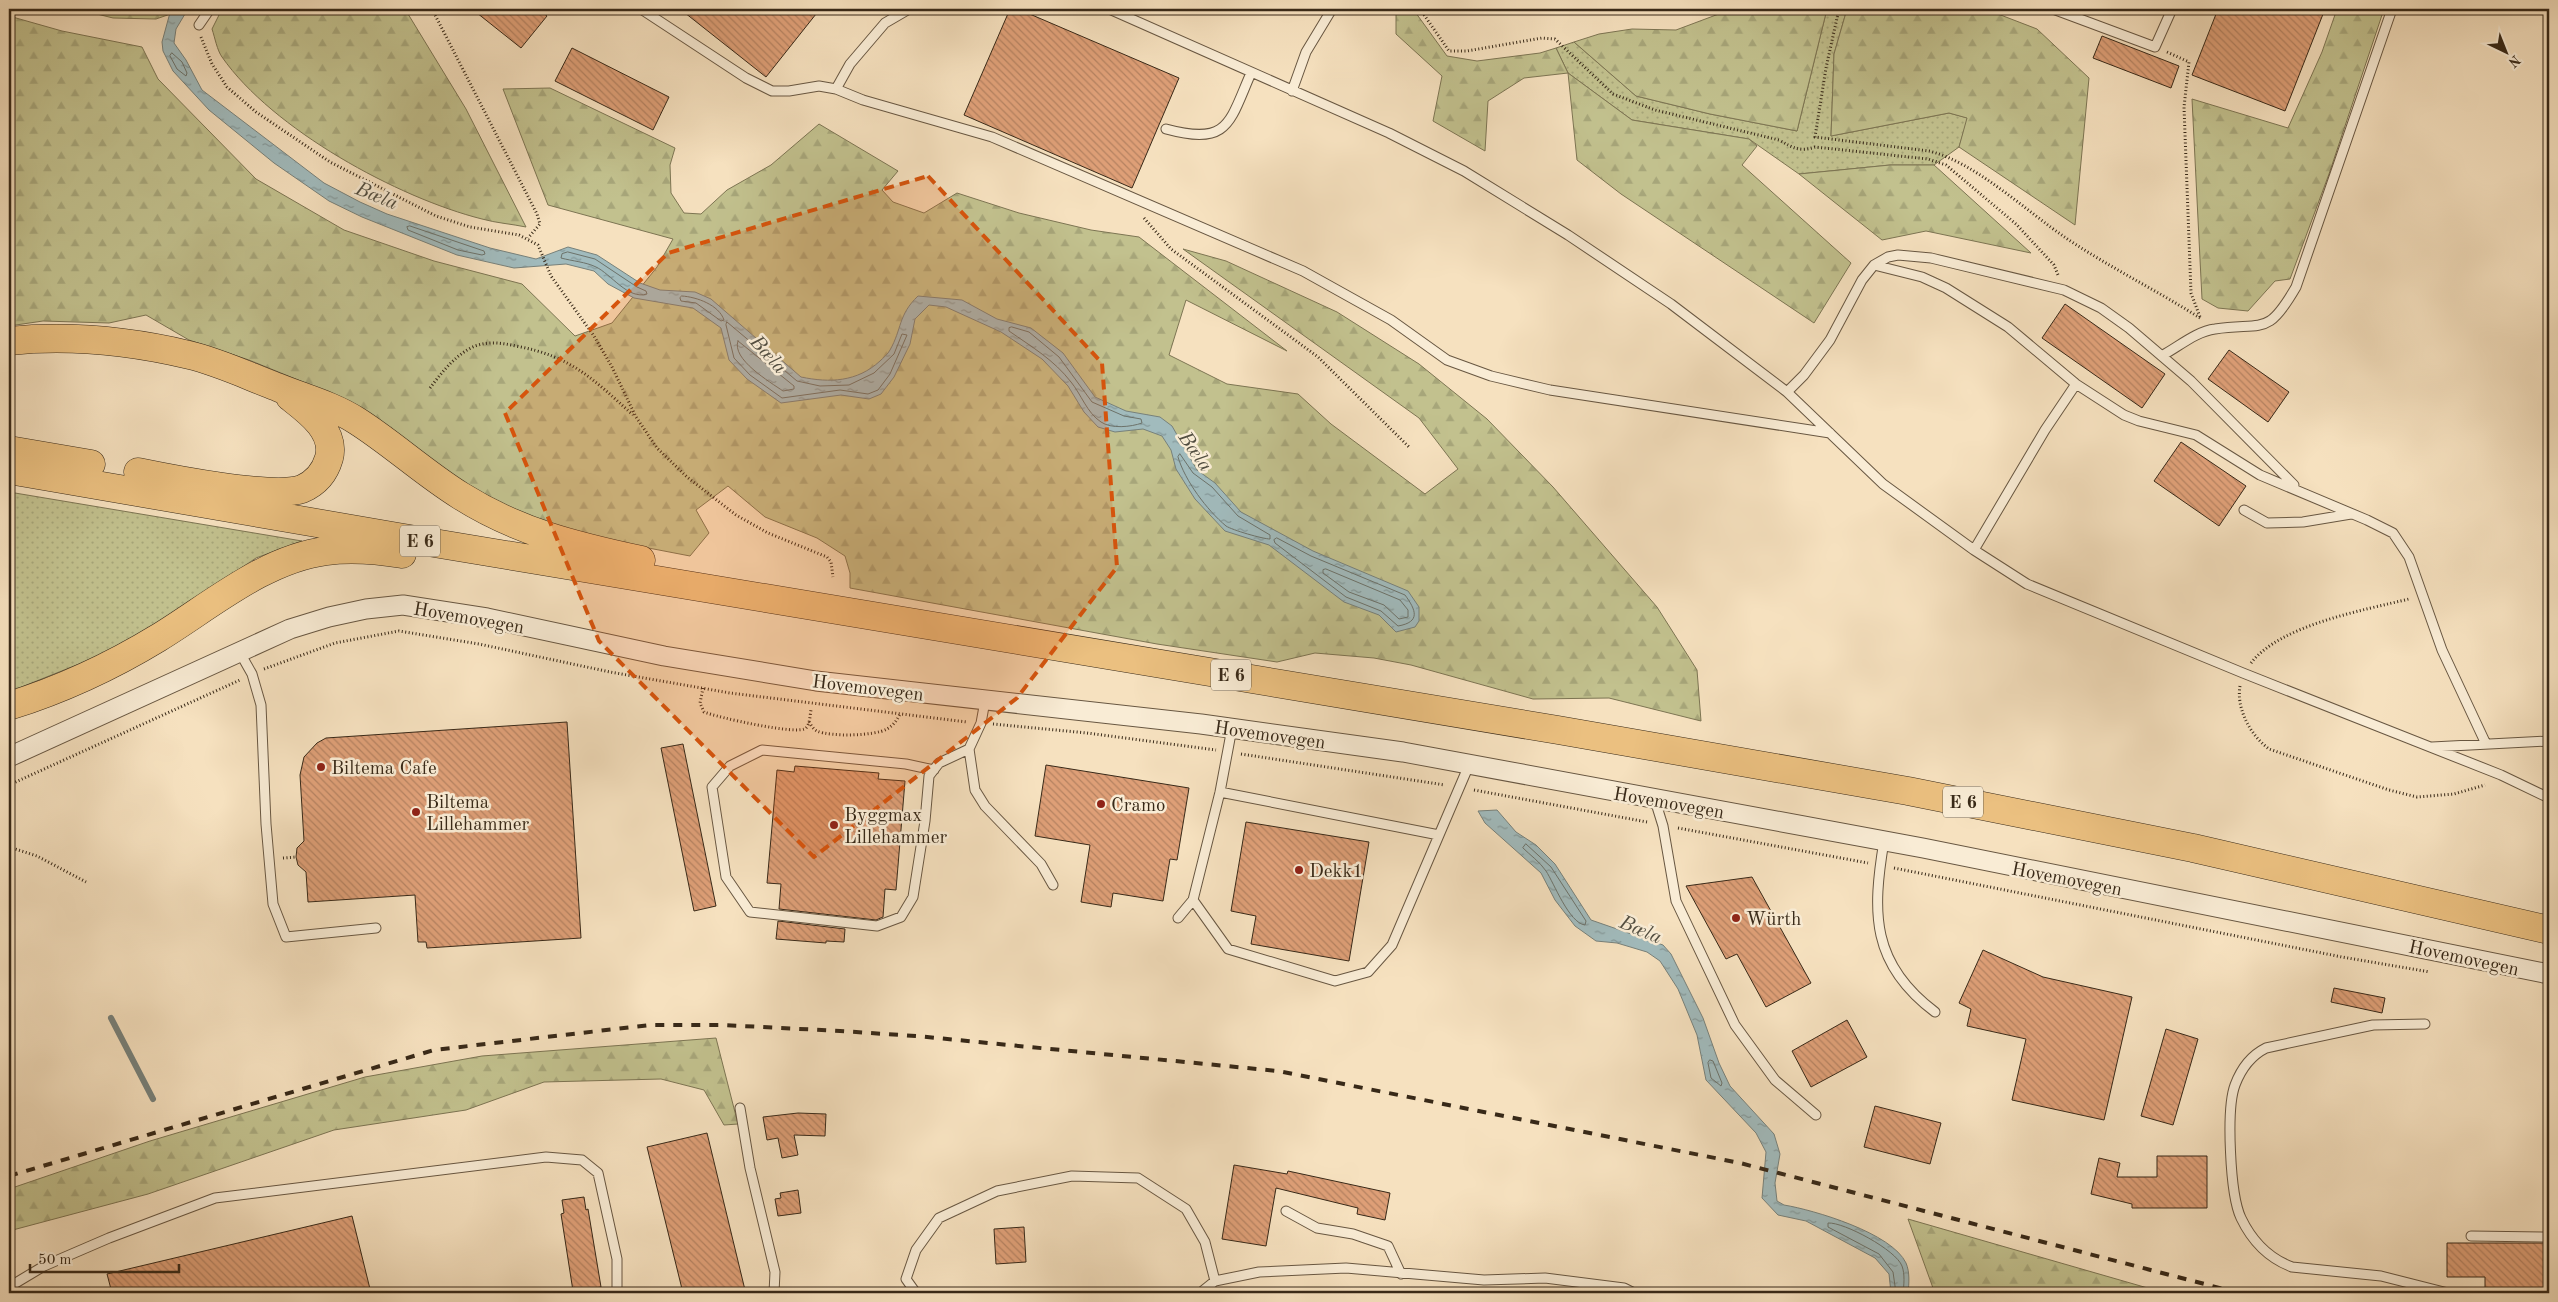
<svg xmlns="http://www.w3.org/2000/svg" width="2558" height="1302" font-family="'Old Standard TT',serif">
<defs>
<pattern id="grass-dots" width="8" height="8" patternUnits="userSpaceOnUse" patternTransform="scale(1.25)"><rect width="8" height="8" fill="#c2c18e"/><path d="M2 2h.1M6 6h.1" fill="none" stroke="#a7a67a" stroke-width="1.8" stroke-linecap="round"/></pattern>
<pattern id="forest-firs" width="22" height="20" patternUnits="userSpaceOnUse" patternTransform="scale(1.25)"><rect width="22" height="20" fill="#c2c18e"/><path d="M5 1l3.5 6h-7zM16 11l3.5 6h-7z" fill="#a7a67a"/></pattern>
<pattern id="water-ripples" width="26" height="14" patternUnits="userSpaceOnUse" patternTransform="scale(1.25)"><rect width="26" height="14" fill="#a1bbbd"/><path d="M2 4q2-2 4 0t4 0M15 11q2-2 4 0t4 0" fill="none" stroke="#849899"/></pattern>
<pattern id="building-back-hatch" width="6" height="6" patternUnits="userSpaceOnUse" patternTransform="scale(1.25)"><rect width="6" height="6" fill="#de9f77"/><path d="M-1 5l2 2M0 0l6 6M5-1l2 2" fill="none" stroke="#b58261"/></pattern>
</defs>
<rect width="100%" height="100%" fill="#f6e1bf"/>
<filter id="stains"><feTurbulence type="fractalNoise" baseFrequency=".004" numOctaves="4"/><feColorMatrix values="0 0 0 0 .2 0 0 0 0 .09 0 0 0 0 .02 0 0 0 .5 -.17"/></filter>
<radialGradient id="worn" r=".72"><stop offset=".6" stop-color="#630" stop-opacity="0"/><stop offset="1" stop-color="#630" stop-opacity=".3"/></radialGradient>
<!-- grass -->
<path fill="url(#grass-dots)" stroke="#7d7553" d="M1827 9H1847L1834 54 1831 136 1949 113 1968 118 1959 147 1934 165H1890L1799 174 1749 139 1632 120 1568 73 1556 48 1574 42 1636 96 1710 114 1797 131Z
M9 492 302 541 256 558 159 623 104 654 9 692Z"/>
<!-- forest -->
<path fill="url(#forest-firs)" stroke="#7d7553" d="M77 9H185L156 19 113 18Z
M222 9H405L466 109 526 227C512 224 496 223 482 219 398 198 272 129 222 57 217 50 215 38 212 29Z
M1396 9H1413L1447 56 1477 61 1540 53 1556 48 1568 73 1632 120 1749 139 1757 146 1742 165 1851 263 1814 323 1621 194 1577 160 1568 73 1524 78 1488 101 1485 151 1433 121 1442 76 1396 34Z
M1732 9H1827L1797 131 1710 114 1636 96 1574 42 1599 34 1632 29 1676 30Z
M1847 9H1873L1883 12 1904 9H1985L2037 29 2089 78 2075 225 1959 147 1967 118 1949 113 1831 136 1834 54Z
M2337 9H2384L2329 174 2290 279 2275 281 2248 311 2218 308 2202 299 2192 99 2288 128 2322 52Z
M9 16 62 31 142 47 158 79 256 179 344 230 434 261 522 284 575 336 612 323 657 267 673 239 548 205 503 89 550 88 675 148 670 165 671 193 684 213 701 214 727 190 771 165 819 124 898 171 882 190 893 202 924 213 957 193 1019 213 1091 230 1139 237 1287 351 1186 300 1169 355 1227 384 1298 394 1331 424 1425 494 1458 469 1419 418 1183 249 1226 261 1337 312 1419 364 1487 419 1553 487 1657 607 1697 670 1701 721 1609 698 1533 699 1411 665 1374 658 1315 653 1277 662 1157 644 850 588V573L845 556 817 538 765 517 728 486 696 510 709 533 690 556 581 535 495 505 363 412 303 382 249 360 189 340 146 315 109 323 43 321 9 326Z
M1890 165H1934L2031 253 1926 231 1882 240 1799 174Z
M716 1038 738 1124 724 1125 704 1090 661 1079 544 1082 466 1110 334 1130 148 1194 9 1231V1189L150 1141 365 1077 482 1056Z
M1908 1219 2165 1293H1957L1933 1288Z"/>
<!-- water -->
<path fill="url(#water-ripples)" stroke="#77817b" d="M171 9H188L176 29 174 43 186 60 202 90 324 183 360 202 387 214 490 248 536 259 568 247 597 255 640 283 660 290 695 292 711 299 801 377C830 383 857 382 880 361 883 358 888 354 890 350 902 329 898 315 918 296L962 300 997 319 1031 328 1063 353 1095 397 1126 411 1160 417 1172 426 1197 470 1215 483 1241 512 1313 551 1408 591 1419 607V621L1415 627 1396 632 1379 615 1344 602 1269 545 1225 531 1195 499 1176 469 1171 450 1162 436 1143 429 1115 432 1098 427 1084 412 1068 386 1042 359 1001 332 946 307 929 305 915 319 910 344 894 377 881 394 869 399 841 395 781 403 747 379 729 360 721 328 693 308 634 298 608 284 594 271 566 264 514 268 457 255 362 217 329 201 274 163 209 110 173 71 163 51 162 42Z
M1497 810 1516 832 1536 845 1555 864 1591 920 1663 945 1671 954 1703 1018 1719 1063 1730 1086 1774 1134 1780 1154 1775 1183 1777 1201 1784 1205C1814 1210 1892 1233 1906 1263 1910 1272 1909 1284 1908 1293H1891L1889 1274 1875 1258 1806 1221 1778 1215 1762 1198 1766 1152 1756 1133 1706 1080 1697 1035 1678 989 1660 961 1647 952 1617 943 1596 941 1575 926 1555 900 1541 873 1485 823 1478 811Z"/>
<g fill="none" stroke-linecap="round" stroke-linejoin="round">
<!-- shore -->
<path stroke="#6c726a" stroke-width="1" d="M172 53 182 62 187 73 186 76 177 69 170 56Z
M410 226 484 251 485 254 482 255 458 250 408 230 407 227Z
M568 252 595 259 637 287 646 291 647 294C628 300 611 274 596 267 586 262 572 261 561 258L562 254Z
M682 296C697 297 719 305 724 320L721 321 696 303 681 301 680 298Z
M727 322 797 381 820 386 849 385 874 373 894 354 902 334 907 335 890 374 878 390 868 394 840 390 782 398 750 375 734 358 726 325Z
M1012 327 1029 332 1059 357 1092 402 1124 416 1141 419 1142 423C1131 427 1111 429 1101 422 1087 413 1081 394 1071 382 1054 360 1032 347 1009 331V328Z
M738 341 794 386V389L783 391C770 382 731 359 738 341Z
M1180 454 1193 473 1212 487 1238 516 1270 535V539C1263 539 1232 530 1226 526 1207 510 1185 481 1178 457Z
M1277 538 1311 556 1405 595C1416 610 1421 622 1398 626L1381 611 1346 597 1275 543 1274 540Z
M1326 569 1400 600 1408 610V617L1399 619 1384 605 1349 592 1323 573V570Z
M1526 844 1551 867 1586 921 1585 925C1569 923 1554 883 1546 871 1540 862 1530 855 1523 848Z
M1710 1060 1713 1061 1722 1083 1721 1086 1711 1078 1708 1063Z
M1896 1293 1893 1272 1879 1254 1828 1227V1223C1844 1222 1896 1250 1902 1266 1905 1274 1904 1285 1903 1293"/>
<!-- stream -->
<path stroke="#77817b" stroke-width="6" d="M111 1018 153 1099"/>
</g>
<!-- building -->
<path fill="url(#building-back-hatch)" stroke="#382918" d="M472 9H538L547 16 521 48Z
M680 9H820L766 77Z
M1010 9H1018L1179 78 1132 188 964 115Z
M2218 9H2325L2285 111 2192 75Z
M2102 36 2179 66 2171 88 2093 58Z
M572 48 669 97 653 130 555 81Z
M2065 304 2165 374 2142 408 2042 338Z
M2229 350 2289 392 2268 422 2208 379Z
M2181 442 2246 486 2219 526 2154 481Z
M567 722 581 938 427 948 426 942H418L415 895 308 902 306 872 298 865 296 857 297 848 304 841 300 775 304 757 317 743 326 738Z
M683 744 716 906 694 911 661 748Z
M1046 765 1189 788 1177 860 1170 859 1163 901 1113 893 1111 907 1081 902 1090 845 1035 836Z
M795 766 879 773 878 779 905 781 896 890 885 889 883 917 876 920 779 909 781 884 767 883 777 770 794 772Z
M1246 822 1369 842 1349 961 1251 944 1256 916 1231 911Z
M1752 877 1811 983 1766 1007 1737 954 1726 959 1686 886Z
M778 921 845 929 844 942 826 941V943L776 939Z
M1983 950 2043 977 2132 997 2104 1120 2012 1100 2026 1039 1967 1026 1971 1009 1959 1003Z
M2334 988 2385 998 2382 1013 2331 1002Z
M1847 1020 1867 1057 1811 1087 1792 1051Z
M2166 1029 2198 1039 2173 1125 2141 1116Z
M1875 1106 1941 1123 1930 1164 1864 1147Z
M798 1113 826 1114 825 1136 794 1135 798 1155 782 1158 778 1138 767 1140 763 1117Z
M707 1133 745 1290 731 1293H683L647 1147Z
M2157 1156H2207V1208H2132V1204L2091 1194 2099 1158 2120 1163 2117 1177H2157Z
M1234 1165 1287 1174 1288 1171 1390 1193 1385 1220 1357 1214 1358 1208 1276 1188 1266 1246 1222 1239Z
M798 1190 801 1213 778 1216 775 1199 781 1198 780 1193Z
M584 1197 586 1210 588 1209 601 1287 573 1291 561 1214 564 1213 562 1200Z
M352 1216 371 1293H112L107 1274Z
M1024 1227 1026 1262 996 1264 994 1229Z
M2447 1243H2549V1293H2485V1277H2447Z"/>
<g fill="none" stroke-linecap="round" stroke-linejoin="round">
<!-- service casing -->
<g stroke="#685742" stroke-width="11">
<path id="service" d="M641 9 746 78 772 91H789L819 86 836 89 863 100 992 137 1303 271 1391 320 1447 360 1491 376 1550 390 1830 433
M1109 9 1389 133 1464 171 1568 235 1671 304 1787 392 1883 484 1974 550 2027 584 2243 673 2501 775 2549 798
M2053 9 2155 47 2172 9
M199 25 210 9
M836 89 850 64 885 23 909 9
M1292 91 1306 52 1332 9
M1166 129C1229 146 1229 123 1251 73
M1874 265 1922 277 1946 288 2008 327 2076 384 2124 415 2139 421 2196 435 2260 475 2367 520 2393 533 2409 557 2442 650 2486 744
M2163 355C2178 347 2197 331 2215 329 2264 322 2267 337 2296 287L2392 9
M1787 392 1804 375 1830 340 1862 280 1874 265 1888 257 1898 255 1931 258 2064 290 2101 308 2129 328 2191 381 2294 485
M2244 510 2267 523 2303 522 2351 514
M1974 550 2045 430 2076 384
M239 651 252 674 261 705 266 824 273 904 286 937 376 928
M2432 747 2549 741
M969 749 975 790 985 806 1041 864 1053 885
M934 770 906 764 762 750 730 766 712 787 726 877 750 912 877 926 901 917 913 897 925 821 929 776 939 763 969 749 981 723 985 701
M1220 792 1439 835
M1654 797 1663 826 1676 901 1735 1025 1775 1080 1816 1115
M1884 841C1872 913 1871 964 1935 1012
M1193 900 1228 949 1335 981 1368 972 1392 945 1469 765
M1178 918 1193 900 1220 792 1232 728
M2425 1024 2373 1025 2266 1048C2250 1056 2241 1069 2235 1085 2226 1109 2230 1195 2241 1218 2252 1241 2268 1258 2292 1267L2381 1276 2448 1293
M740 1108 750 1168 775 1272 774 1293
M1286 1211 1317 1228 1353 1234 1388 1246 1401 1274
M2471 1236 2549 1237
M9 1287 44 1266 109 1238 215 1198 546 1157 582 1160 598 1173 617 1259V1293
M916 1293 906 1279 916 1250 939 1218 997 1191 1072 1176 1138 1178 1186 1209 1205 1242 1215 1281
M1200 1293 1215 1281 1259 1272 1346 1268 1484 1280 1545 1278 1624 1288 1634 1293"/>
</g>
<!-- minor casing -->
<g stroke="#685742" stroke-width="21">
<path id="minor" d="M9 757 290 629 329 617 366 609 403 605 487 618 664 656 816 681 1201 724 1403 752 1923 848 2549 974"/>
</g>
<!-- trunk casing -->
<g stroke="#382918" stroke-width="29">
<path id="trunk" d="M9 341C68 335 130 341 189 355 219 362 248 376 277 387 304 398 332 405 357 421 393 444 424 473 461 496 518 532 576 546 641 560
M9 450 91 464
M9 470 398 537 1558 730 1908 791 2193 848 2549 930
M138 472C172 479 273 499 302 489 316 483 325 472 329 458 336 431 308 411 290 397
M9 706C60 690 112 666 158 638 209 607 264 559 326 551 350 548 378 550 402 554"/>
</g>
<!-- path -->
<path stroke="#382918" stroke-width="3" stroke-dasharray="1 2.5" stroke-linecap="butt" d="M432 9 537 214 540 224 528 238
M1420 9 1449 51H1467L1542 38 1555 39 1613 94 1655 110 1779 140C1793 148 1800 152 1815 147L1928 159 1946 165 2016 224 2054 265 2058 275
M1839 9 1826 68 1815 137 1929 151C1975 162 2026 211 2066 238 2109 267 2156 290 2200 318
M201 37 212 64 227 87 256 112 330 162 436 216 470 227 519 235 538 245 551 276 594 336 612 367 636 417 657 448 687 477 736 515 768 533 827 557 831 562 833 577
M2167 52 2189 62 2184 107 2191 293 2200 317
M1144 218 1171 249 1318 357 1409 447
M430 388C442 372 456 354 475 346 489 341 502 343 516 346 571 356 593 379 633 415
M2251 663C2280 625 2364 610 2409 599
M264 669 335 643 399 631 479 644 610 672 730 693 967 722
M2240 686C2236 709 2251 736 2269 749L2389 790 2417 797 2454 794 2485 785
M703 688 700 703 704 712C716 717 799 736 806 728 810 724 810 715 811 710
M809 722C811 725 813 729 817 731 830 737 875 736 887 729 894 725 897 720 900 714
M993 724 1087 733 1216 750
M1241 754 1445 785
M9 785 240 680
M1474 790 1647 822
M1678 828 1868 863
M9 847 37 856 86 882
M283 858 296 857
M1894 868 2342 957 2430 972"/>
<!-- service -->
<use href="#service" stroke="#f9ecd5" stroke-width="9"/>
<!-- minor -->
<use href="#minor" stroke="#f9ecd5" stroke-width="19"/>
<!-- trunk -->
<use href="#trunk" stroke="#ebc080" stroke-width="28"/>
<!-- rail -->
<path stroke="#382918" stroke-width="4" stroke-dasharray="9 9" stroke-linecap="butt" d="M9 1176 434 1050 650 1025H723L840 1031 916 1036 1278 1071 1740 1163 2239 1293"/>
</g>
<!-- marked area -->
<path fill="#d6540d" fill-opacity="0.2" stroke="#d6540d" stroke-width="4" stroke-dasharray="10 6" stroke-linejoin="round" d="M928 176 1102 363 1117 567 1017 698 814 857 599 641 505 413 668 253Z"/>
<!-- markers -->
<g fill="#8f2418" stroke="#f9ecd5" stroke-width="2">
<circle cx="321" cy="767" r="5"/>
<circle cx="1101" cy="804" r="5"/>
<circle cx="416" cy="812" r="5"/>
<circle cx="834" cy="825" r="5"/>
<circle cx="1299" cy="870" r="5"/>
<circle cx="1736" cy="918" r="5"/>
</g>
<g text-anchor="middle" stroke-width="5" stroke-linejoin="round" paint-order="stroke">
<!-- shield labels -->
<g fill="#f9ecd5" stroke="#726451" stroke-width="1">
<rect x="400" y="525.5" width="40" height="31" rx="4"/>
<rect x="1211" y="659.5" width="40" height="31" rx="4"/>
<rect x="1943" y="786.5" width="40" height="31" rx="4"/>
</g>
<g font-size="18" font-weight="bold" fill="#382918">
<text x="420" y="547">E 6</text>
<text x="1231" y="681">E 6</text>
<text x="1963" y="808">E 6</text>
</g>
<!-- street labels -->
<g font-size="19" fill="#382918" stroke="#f9ecd5">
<text transform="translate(469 617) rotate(10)" y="7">Hovemovegen</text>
<text transform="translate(868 687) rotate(7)" y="7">Hovemovegen</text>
<text transform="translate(1270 734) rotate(8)" y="7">Hovemovegen</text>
<text transform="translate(1669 802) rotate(10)" y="7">Hovemovegen</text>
<text transform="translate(2067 878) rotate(11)" y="7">Hovemovegen</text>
<text transform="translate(2464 957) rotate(12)" y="7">Hovemovegen</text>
</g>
<!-- poi labels -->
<g font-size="19" fill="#382918" stroke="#f9ecd5" text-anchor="start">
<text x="331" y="774">Biltema Cafe</text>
<text x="426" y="808">Biltema<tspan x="426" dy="22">Lillehammer</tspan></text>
<text x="1111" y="811">Cramo</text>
<text x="844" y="821">Byggmax<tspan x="844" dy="22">Lillehammer</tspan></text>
<text x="1309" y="877">Dekk1</text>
<text x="1746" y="925">Würth</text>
</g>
<!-- water labels -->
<g font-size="20" font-style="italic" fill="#524e41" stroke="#f9ecd5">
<text transform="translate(377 195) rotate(22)" y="7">Bæla</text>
<text transform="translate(769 354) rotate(48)" y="7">Bæla</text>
<text transform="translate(1196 451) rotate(55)" y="7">Bæla</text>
<text transform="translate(1641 929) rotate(23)" y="7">Bæla</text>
</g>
</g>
<!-- margin -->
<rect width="2558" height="1302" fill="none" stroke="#f6e1bf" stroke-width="30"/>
<rect x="10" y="10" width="2538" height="1282" fill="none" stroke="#382918" stroke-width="2.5"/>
<rect x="15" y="15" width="2528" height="1272" fill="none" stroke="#382918"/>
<!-- north arrow -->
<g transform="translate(2506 52) rotate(137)" stroke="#f9ecd5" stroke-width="4" paint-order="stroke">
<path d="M0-4L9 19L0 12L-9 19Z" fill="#382918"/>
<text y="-8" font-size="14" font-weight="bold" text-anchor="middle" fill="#382918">N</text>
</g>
<!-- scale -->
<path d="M30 1264v8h149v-8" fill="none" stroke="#382918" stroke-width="2.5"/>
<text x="38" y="1264" font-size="15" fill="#382918" stroke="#f9ecd5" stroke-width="4" paint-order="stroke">50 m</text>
<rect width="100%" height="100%" filter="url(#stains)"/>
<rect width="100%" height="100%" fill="url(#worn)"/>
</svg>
